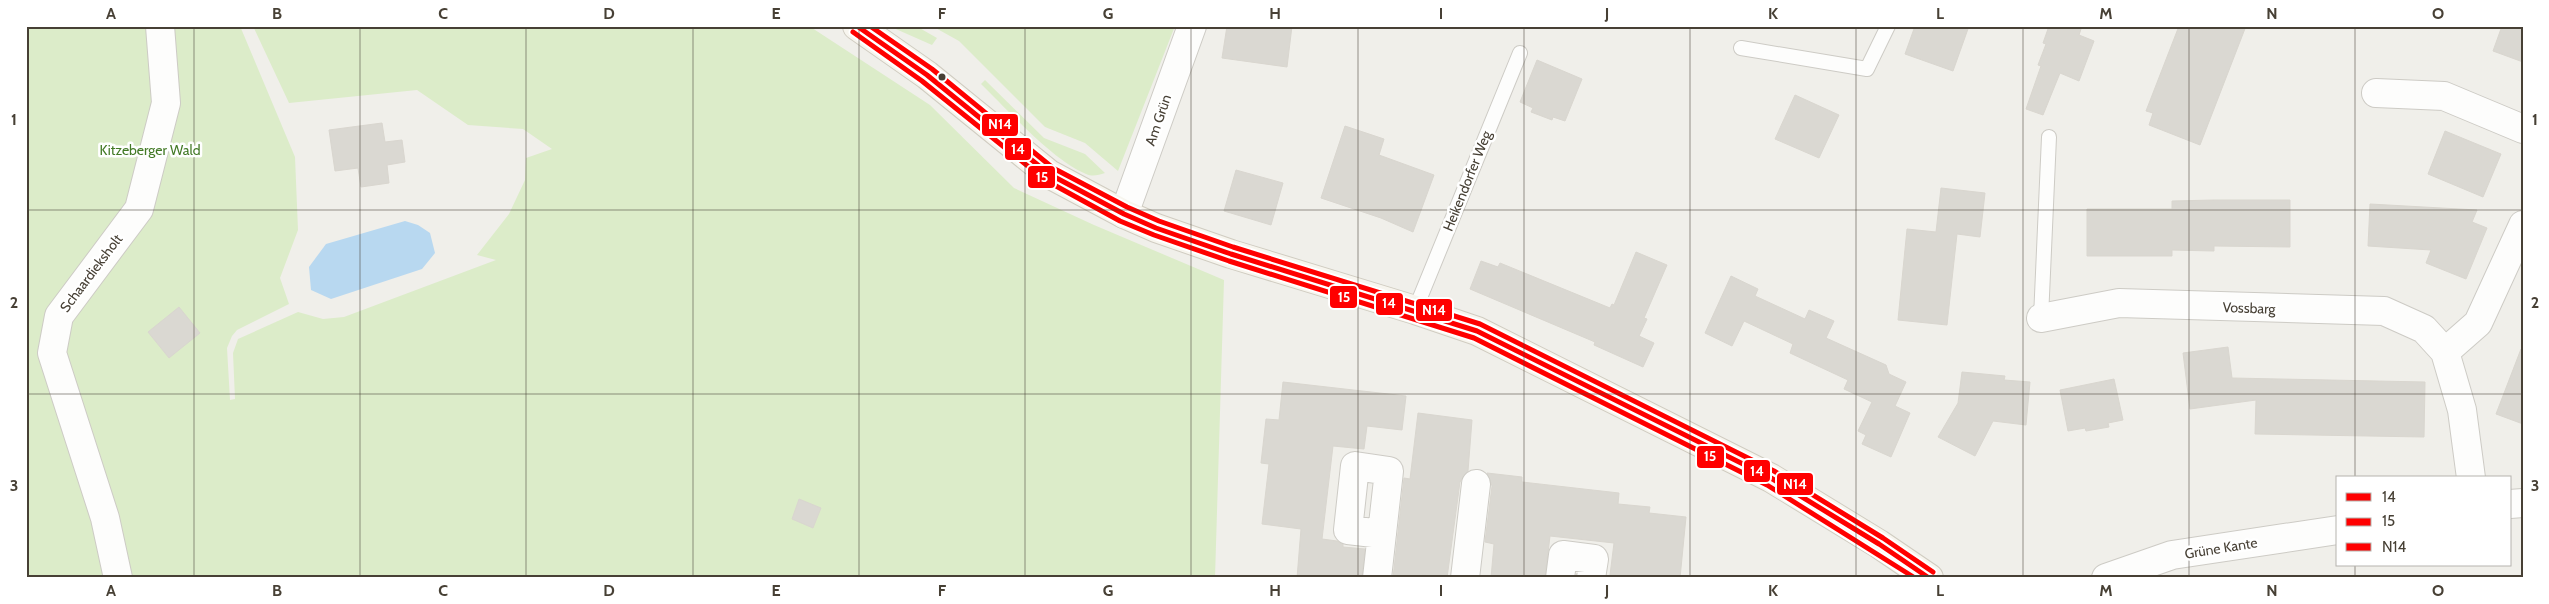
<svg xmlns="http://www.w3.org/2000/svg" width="2549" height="604" font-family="Cabin,sans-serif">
<rect width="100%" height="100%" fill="#f0efea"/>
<!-- green -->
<path fill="#dcecc9" d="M26 26H240L295 157 298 230 280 278 289 304 237 330 232 336 227 348 230 400 235 399 233 353 238 339 298 312 323 319 344 317 496 260 477 255 509 214 525 180 526 158 552 149 523 129 468 125 417 90 289 103 253 26H809L930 105 1014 188 1094 225 1224 280 1215 578H26Z
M889 26H916L937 38 932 45Z
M932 26H1175L1118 171 1085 143 1045 127 959 41Z
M985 80 1044 138 1085 154 1105 173C1098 175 1093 177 1086 174 1052 160 1009 111 981 84Z"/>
<!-- water -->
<path fill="#b8d8f0" d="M405 221 418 225 430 233 435 253 422 269 331 299 311 290 309 267 326 244Z"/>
<!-- building -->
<path fill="#dad8d2" stroke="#d9d6cf" d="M1227 26H1292L1287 67 1222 58Z
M1915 26H1969L1953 71 1905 54Z
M2049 26H2082L2079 35 2094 41 2079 81 2060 73 2043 115 2026 109 2041 66 2038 65 2046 44 2043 43Z
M2179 26H2246L2200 145 2149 125 2153 113 2146 111Z
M2502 26H2523V62L2493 51Z
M1537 60 1582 79 1565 121 1553 117 1552 120 1531 112 1533 108 1520 102Z
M1795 95 1839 115 1819 158 1775 139Z
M382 123 385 142 402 140 405 162 387 165 389 183 361 187 358 168 335 171 329 130Z
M1345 126 1384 139 1379 155 1434 175 1413 232 1381 218 1321 198Z
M2445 131 2501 154 2483 197 2428 174Z
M1236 170 1283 183 1271 225 1224 211Z
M1941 188 1985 193 1980 237 1957 234 1947 325 1898 320 1907 229 1936 232Z
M2214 200H2290V247L2214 246V251L2172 250V256H2087V209H2172V201Z
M2370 204 2477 210 2472 222 2487 228 2466 279 2426 263 2431 250 2368 246Z
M1636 252 1667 265 1644 318 1647 319 1639 336 1654 343 1643 367 1594 345 1595 342 1470 289 1481 261 1498 267 1500 263 1610 308 1612 304 1614 305Z
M1731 276 1758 289 1755 296 1805 319 1809 310 1834 321 1826 338 1886 365 1889 374 1906 382 1895 406 1910 413 1891 457 1862 444 1866 435 1858 431 1872 402 1844 389 1848 380 1790 353 1793 344 1744 321 1732 346 1705 333Z
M179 307 200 333 169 358 148 332Z
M2228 347 2232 378 2425 382 2424 437 2255 434 2256 400 2190 409 2183 353Z
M2521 349 2523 350V424L2496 414Z
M1962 372 2005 376 2004 380 2030 382 2026 425 1993 421 1975 456 1938 437 1958 403Z
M2114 379 2123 420 2108 423 2109 427 2086 431 2085 428 2068 431 2060 390Z
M1283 382 1406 396 1402 430 1367 426 1364 449 1333 446 1322 539 1337 541 1343 544V547L1365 549 1362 578H1297L1301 529 1262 524 1269 464 1261 463 1266 419 1279 420Z
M1418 413 1472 420 1468 471 1460 482 1447 578 1422 575V578H1393L1404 478 1410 479Z
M1487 473 1522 477V482L1619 493 1618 504 1650 507 1649 513 1686 517 1680 578H1616V575H1610L1614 543 1550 536 1545 578H1491L1494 544 1485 542 1492 486Z
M799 499 821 508 813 528 792 519Z"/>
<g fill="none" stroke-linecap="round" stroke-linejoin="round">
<!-- lane casing -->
<g stroke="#cdcbc5" stroke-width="16">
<path id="lane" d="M1741 48 1867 69 1888 26
M1415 310 1520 53
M2041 318 2049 137"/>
</g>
<!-- street casing -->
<g stroke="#cdcbc5" stroke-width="30">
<path id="street" d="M2376 93 2444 96 2523 129
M1124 214 1192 26
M2041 318 2119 303 2384 311 2424 329 2445 352 2462 410 2471 478
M2445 352 2478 323 2523 225
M2510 504 2523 503
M118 578 105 518 52 353 59 316 139 209 166 103 160 26
M1377 578 1389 471 1355 466 1348 530 1382 534
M1465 578 1476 484
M1560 578 1563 555 1594 559 1591 578
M2106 578 2172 555 2338 530"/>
</g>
<!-- secondary casing -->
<g stroke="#d0ccc1" stroke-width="30">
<path id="secondary" d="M857 26 927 75 1049 174 1124 214 1156 228 1231 254 1415 310 1477 331 1771 478 1879 544 1929 578"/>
</g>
<!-- lane -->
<use href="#lane" stroke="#fdfdfc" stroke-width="14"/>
<!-- street -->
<use href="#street" stroke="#fdfdfc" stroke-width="28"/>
<!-- secondary -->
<use href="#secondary" stroke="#f7f5ee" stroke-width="28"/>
<!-- bus-1 casing -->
<g stroke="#fff" stroke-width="9">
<path id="bus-1" d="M857 26 927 75 1049 174 1124 214 1156 228 1231 254 1477 331 1771 478 1879 544 1929 578"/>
</g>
<!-- bus-2 casing -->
<g stroke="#fff" stroke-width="9">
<path id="bus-2" d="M853 32 922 81 1045 180 1120 221 1154 235 1229 261 1474 338 1767 485 1915 578"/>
</g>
<!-- bus-3 casing -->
<g stroke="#fff" stroke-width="9">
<path id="bus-3" d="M870 26 932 69 1053 168 1127 207 1159 221 1233 247 1480 324 1774 471 1883 538 1933 572"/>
</g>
<!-- bus-1 -->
<use href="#bus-1" stroke="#f00" stroke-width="5"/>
<!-- bus-2 -->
<use href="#bus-2" stroke="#f00" stroke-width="5"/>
<!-- bus-3 -->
<use href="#bus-3" stroke="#f00" stroke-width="5"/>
</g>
<!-- grid -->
<path fill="none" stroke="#474035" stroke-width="1" stroke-opacity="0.55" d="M194 26V578M360 26V578M526 26V578M693 26V578M859 26V578M1025 26V578M1191 26V578M1358 26V578M1524 26V578M1690 26V578M1856 26V578M2023 26V578M2189 26V578M2355 26V478M26 210H2523M26 394H2523M2355 565V578"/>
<!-- markers -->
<circle fill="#474035" stroke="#fff" stroke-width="2" cx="942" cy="77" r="4.5"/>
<g text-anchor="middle" stroke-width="5" stroke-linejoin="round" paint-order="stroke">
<!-- street labels -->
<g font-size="14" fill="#474035" stroke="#fff">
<text transform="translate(1158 120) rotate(-71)" y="5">Am Grün</text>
<text transform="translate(1467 181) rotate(-68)" y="5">Heikendorfer Weg</text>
<text transform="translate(91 273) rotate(-53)" y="5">Schaardieksholt</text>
<text transform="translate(2249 308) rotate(2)" y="5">Vossbarg</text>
<text transform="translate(2221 548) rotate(-9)" y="5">Grüne Kante</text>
</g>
<!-- park labels -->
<g font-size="14" fill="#437a26" stroke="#fff">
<text x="150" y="155">Kitzeberger Wald</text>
</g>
</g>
<g stroke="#fff" stroke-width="2">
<rect x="981" y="113" width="38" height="24" rx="5" fill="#f00"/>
<rect x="1004" y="137" width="28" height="24" rx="5" fill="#f00"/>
<rect x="1027" y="165" width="29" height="24" rx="5" fill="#f00"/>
<rect x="1329" y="285" width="29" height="24" rx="5" fill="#f00"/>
<rect x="1375" y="292" width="29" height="24" rx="5" fill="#f00"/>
<rect x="1415" y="298" width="38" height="24" rx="5" fill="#f00"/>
<rect x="1696" y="445" width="29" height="24" rx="5" fill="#f00"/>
<rect x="1743" y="459" width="28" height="24" rx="5" fill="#f00"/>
<rect x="1776" y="472" width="38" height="24" rx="5" fill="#f00"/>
</g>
<g font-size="14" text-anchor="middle" font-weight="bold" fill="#fff">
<text x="1000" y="129">N14</text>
<text x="1018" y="154">14</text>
<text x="1042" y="182">15</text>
<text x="1344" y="302">15</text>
<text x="1389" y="308">14</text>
<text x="1434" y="315">N14</text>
<text x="1710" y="461">15</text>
<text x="1757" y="476">14</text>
<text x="1795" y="489">N14</text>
</g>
<!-- border -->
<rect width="2549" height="604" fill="none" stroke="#ffffff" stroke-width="55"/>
<!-- legend -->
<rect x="2336" y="476" width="175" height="90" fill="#ffffff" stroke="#b5b3ae"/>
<rect x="2346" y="493" width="25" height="8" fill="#ff0000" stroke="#b5b3ae"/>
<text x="2382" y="502" font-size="15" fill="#474035">14</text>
<rect x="2346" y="518" width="25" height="8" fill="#ff0000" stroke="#b5b3ae"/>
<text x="2382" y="526" font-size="15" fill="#474035">15</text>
<rect x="2346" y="543" width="25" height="8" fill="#ff0000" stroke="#b5b3ae"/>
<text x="2382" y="552" font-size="15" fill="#474035">N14</text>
<rect x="28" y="28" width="2494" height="548" fill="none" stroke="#474035" stroke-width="2"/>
<g font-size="16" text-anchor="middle" font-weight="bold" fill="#474035">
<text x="111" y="19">A</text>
<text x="277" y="19">B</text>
<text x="443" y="19">C</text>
<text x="609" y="19">D</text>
<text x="776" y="19">E</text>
<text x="942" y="19">F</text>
<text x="1108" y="19">G</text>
<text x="1275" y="19">H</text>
<text x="1441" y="19">I</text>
<text x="1607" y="19">J</text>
<text x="1773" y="19">K</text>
<text x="1940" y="19">L</text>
<text x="2106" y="19">M</text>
<text x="2272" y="19">N</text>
<text x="2438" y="19">O</text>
<text x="14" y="125">1</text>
<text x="2535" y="125">1</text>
<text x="14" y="308">2</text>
<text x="2535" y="308">2</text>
<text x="14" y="491">3</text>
<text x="2535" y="491">3</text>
<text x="111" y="596">A</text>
<text x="277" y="596">B</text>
<text x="443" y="596">C</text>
<text x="609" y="596">D</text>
<text x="776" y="596">E</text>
<text x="942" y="596">F</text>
<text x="1108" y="596">G</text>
<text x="1275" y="596">H</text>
<text x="1441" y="596">I</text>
<text x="1607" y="596">J</text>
<text x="1773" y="596">K</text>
<text x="1940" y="596">L</text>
<text x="2106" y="596">M</text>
<text x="2272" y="596">N</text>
<text x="2438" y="596">O</text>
</g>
</svg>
